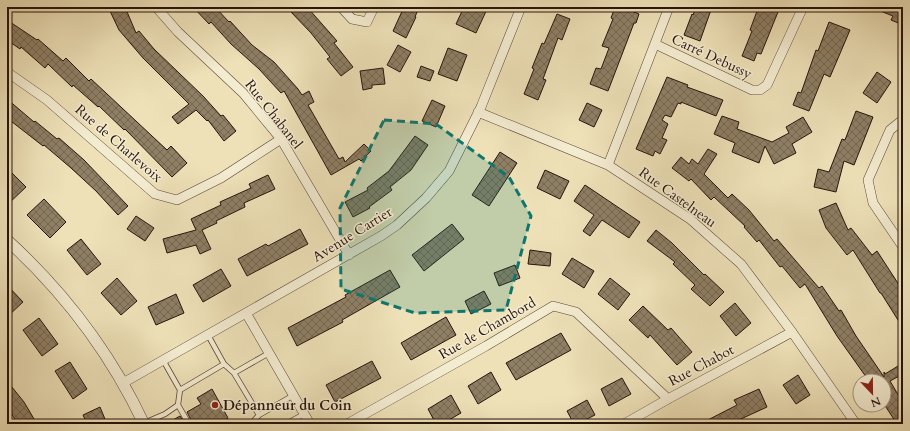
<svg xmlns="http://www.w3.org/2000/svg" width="910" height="431" font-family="Cardo,serif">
<defs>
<pattern id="building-cross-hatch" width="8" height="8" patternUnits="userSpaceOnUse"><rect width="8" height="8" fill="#8e7f65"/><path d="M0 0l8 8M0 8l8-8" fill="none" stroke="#746752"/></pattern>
</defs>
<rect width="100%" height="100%" fill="#eee1b8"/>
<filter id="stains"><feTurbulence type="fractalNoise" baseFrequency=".005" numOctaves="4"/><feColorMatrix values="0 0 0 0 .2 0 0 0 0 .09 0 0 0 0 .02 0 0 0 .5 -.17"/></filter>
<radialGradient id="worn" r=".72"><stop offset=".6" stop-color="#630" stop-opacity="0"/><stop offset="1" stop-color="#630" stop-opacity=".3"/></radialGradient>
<!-- building -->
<path fill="url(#building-cross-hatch)" stroke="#27140c" d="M120 7H125L136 33 139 31 154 49 203 96 221 116 223 115 236 131 224 141 208 120 207 121 196 110 178 124 172 117 189 104 143 58 119 30 110 11Z
M193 7H215L229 22 230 21 252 45 274 62 298 89 302 95 309 91 314 102 308 105 339 159 343 157 345 162 364 144 371 151 361 161 359 159 331 175 284 91 281 93 259 69 231 44 211 22 209 24Z
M297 7H307L337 41 334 43 353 67 341 76 327 59 330 57 311 33 291 12Z
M404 7H419L415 17H416L406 38 393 31Z
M464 7H488L476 33 456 24Z
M615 7H622L639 14 636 23H634L608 91 590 84 596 68 601 69 609 48 602 46 613 19 611 18Z
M696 7H712L700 41 684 35 692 14 693 15Z
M761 7H780L761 54 757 53 754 61 742 56 752 31 750 30 757 11 759 12Z
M870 7H903V25L891 20 893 16Z
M557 14 570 19 562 40 558 38 543 79 546 80 538 100 524 94 534 69 532 68 542 43 544 44Z
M7 20 37 40 38 39 63 61 66 58 89 81 91 79 167 150 171 146 187 163 172 177 125 129 124 130 99 106 98 107 73 85 72 87 48 64 45 68 21 47 20 49 7 40Z
M829 22 850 30 830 77 824 74 809 111 793 105 798 92 801 93 816 50 818 51Z
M398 45 411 52 400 72 387 65Z
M448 48 467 55 457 81 438 74Z
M421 66 434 71 430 81 417 77Z
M383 68 385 84 372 85V88L363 90 360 71Z
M877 72 891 82 877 103 863 93Z
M667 77 688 85 687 87 723 100 716 116 681 102V104L678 103 671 117 665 115 662 120 668 124 662 138 667 140 660 154 655 151 653 156 636 149Z
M7 99 34 122 35 121 57 139 59 138 84 160 128 206 118 215 96 191 71 168 44 145 43 146 7 118Z
M432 100 445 106 436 127 422 121Z
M587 103 602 110 594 127 579 120Z
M856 111 873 117 854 165 844 161 836 192 814 187 818 169 829 172 842 139 845 140Z
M722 116 739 122 737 129 772 142 789 133 786 127 803 117 812 132 792 144 796 153 774 164 765 146 759 163 732 152 735 143 714 134Z
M415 136 428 145 411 170 390 187 392 190 369 207 370 208 353 217 345 202 368 190 367 188 389 171Z
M708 149 717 154 704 174 728 198 732 194 749 210 774 241 777 239 819 288 822 286 839 311 841 310 856 336 884 377V372L885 374 903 363V374L890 381 903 403V424H897L884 404V381H869L837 336 805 284 800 288 782 266 780 267 759 240 757 242 744 227 745 226 714 197 711 200 691 179 689 181 672 168 681 157 689 164 692 159 698 164Z
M500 152 517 163 489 206 472 195Z
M7 168 26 187 7 205Z
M545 170 569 181 560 199 537 188Z
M268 175 275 189 244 203 245 207 216 221 217 223 202 230 211 249 200 254 196 245 167 253 163 239 196 230 191 219 221 205 220 202 251 188 249 184Z
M585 185 640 222 629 238 602 220 590 236 583 231 594 215 574 201Z
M44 199 66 222 50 238 27 215Z
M836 203 848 230 851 228 872 255 877 251 903 291V328L881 293H880L853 250 847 255 826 228 819 210Z
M136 216 154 228 145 241 127 229Z
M452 224 464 239 424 271 412 255Z
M300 229 308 244 247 276 238 259 266 244 268 246Z
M656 230 672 243 704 275 705 274 724 292 710 306 691 289 695 285 673 264 675 262 647 241Z
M81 239 101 264 87 275 67 250Z
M530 250 551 253 550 266 528 264Z
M572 258 594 271 584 288 562 274Z
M515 265 520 278 499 286 494 273Z
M221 269 231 286 203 302 193 285Z
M390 270 400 287 342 320 343 322 297 346 288 328 346 297 345 295Z
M117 278 137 301 121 315 101 293Z
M610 278 630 294 618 310 598 294Z
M7 285 23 302 7 317Z
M484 291 491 304 471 314 465 301Z
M176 294 184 313 156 325 148 307Z
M735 303 751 323 736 336 720 316Z
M643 306 668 330 671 328 692 352 677 365 650 335 648 338 629 320Z
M446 317 456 335 411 360 401 343Z
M39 318 58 344 42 356 23 330Z
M561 333 571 350 516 380 506 363Z
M372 361 381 378 335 402 326 385Z
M70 362 87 389 73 399 55 371Z
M491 372 501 390 478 404 468 386Z
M798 375 810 395 796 404 783 385Z
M622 378 631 394 609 406 601 389Z
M7 381 24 402 37 424H18L7 407Z
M212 389 228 418 218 424H213L210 420 203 424H193L187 412 201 404 197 398Z
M759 389 767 407 730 424H700L737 405 734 400Z
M451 395 461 413 442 424H436L428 409Z
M587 400 595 415 577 424H574L567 411Z
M100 407 107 424H87L83 415Z
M180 416 185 424H166Z"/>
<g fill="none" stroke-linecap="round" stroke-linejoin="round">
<!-- service casing -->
<g stroke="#594737" stroke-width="6">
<path id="service" d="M208 335 224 364 234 373 259 415
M163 360 180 390 224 364
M234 373 269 353
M180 390 178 405 189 424
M144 423 165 414 178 405
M251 424 259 415 294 395
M286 424 304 414"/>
</g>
<!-- minor casing -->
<g stroke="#594737" stroke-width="10">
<path id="minor" d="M156 7 178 32 243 93 281 139 349 255
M341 7 352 19 367 22 374 7
M655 44 752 90H760L767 85 803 7
M7 72 47 100 155 194 177 200 221 178 281 139
M478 112 608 165 690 219 741 264 792 332 856 424
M903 121 900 122 890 130 868 180 873 203 903 247
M608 165 669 7
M246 313 310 424
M123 383 381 236 397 225 426 198 449 171 481 107 521 7
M347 424 486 346 553 306 576 312 668 399
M624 424 668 399 792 332"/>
</g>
<!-- tertiary casing -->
<g stroke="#594737" stroke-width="12">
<path id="tertiary" d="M7 240C64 292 111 354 144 424"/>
</g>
<!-- service -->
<use href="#service" stroke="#f4ecd1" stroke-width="4.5"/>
<!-- minor -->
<use href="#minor" stroke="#f4ecd1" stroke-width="9"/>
<!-- tertiary -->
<use href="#tertiary" stroke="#f4ecd1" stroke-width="11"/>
</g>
<!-- marked area -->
<path fill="#0f766e" fill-opacity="0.2" stroke="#0f766e" stroke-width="3" stroke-dasharray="8 5" stroke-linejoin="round" d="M384 120 436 124 509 177 531 216 506 310 415 313 341 289 340 208Z"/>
<!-- markers -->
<circle fill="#8f2418" stroke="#f4ecd1" stroke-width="1.5" cx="215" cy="405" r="4"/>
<g text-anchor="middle" stroke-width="3" stroke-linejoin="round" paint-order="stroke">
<!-- street labels -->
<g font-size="14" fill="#27140c" stroke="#f4ecd1">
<text transform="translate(712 56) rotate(25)" y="5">Carré Debussy</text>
<text transform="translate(274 114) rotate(52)" y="5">Rue Chabanel</text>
<text transform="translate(119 143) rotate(41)" y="5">Rue de Charlevoix</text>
<text transform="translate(678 197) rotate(36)" y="5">Rue Castelneau</text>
<text transform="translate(352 234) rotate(-32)" y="5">Avenue Cartier</text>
<text transform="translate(487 328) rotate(-30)" y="5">Rue de Chambord</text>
<text transform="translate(701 365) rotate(-28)" y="5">Rue Chabot</text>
</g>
<!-- poi labels -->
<g font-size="14" font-weight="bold" fill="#27140c" stroke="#f4ecd1" text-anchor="start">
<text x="223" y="410">Dépanneur du Coin</text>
</g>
</g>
<!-- margin -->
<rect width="910" height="431" fill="none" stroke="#eee1b8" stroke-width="24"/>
<rect x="8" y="8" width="894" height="415" fill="none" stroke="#27140c" stroke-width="2"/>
<rect x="12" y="12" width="886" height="407" fill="none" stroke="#27140c"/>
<!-- north arrow -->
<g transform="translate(872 393) rotate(158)"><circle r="19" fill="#f4ecd1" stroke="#a29682"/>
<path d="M0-3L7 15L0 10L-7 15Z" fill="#8f2418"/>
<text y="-6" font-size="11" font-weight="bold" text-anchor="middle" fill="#27140c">N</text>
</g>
<rect width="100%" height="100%" filter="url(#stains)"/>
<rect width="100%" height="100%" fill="url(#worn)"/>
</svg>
